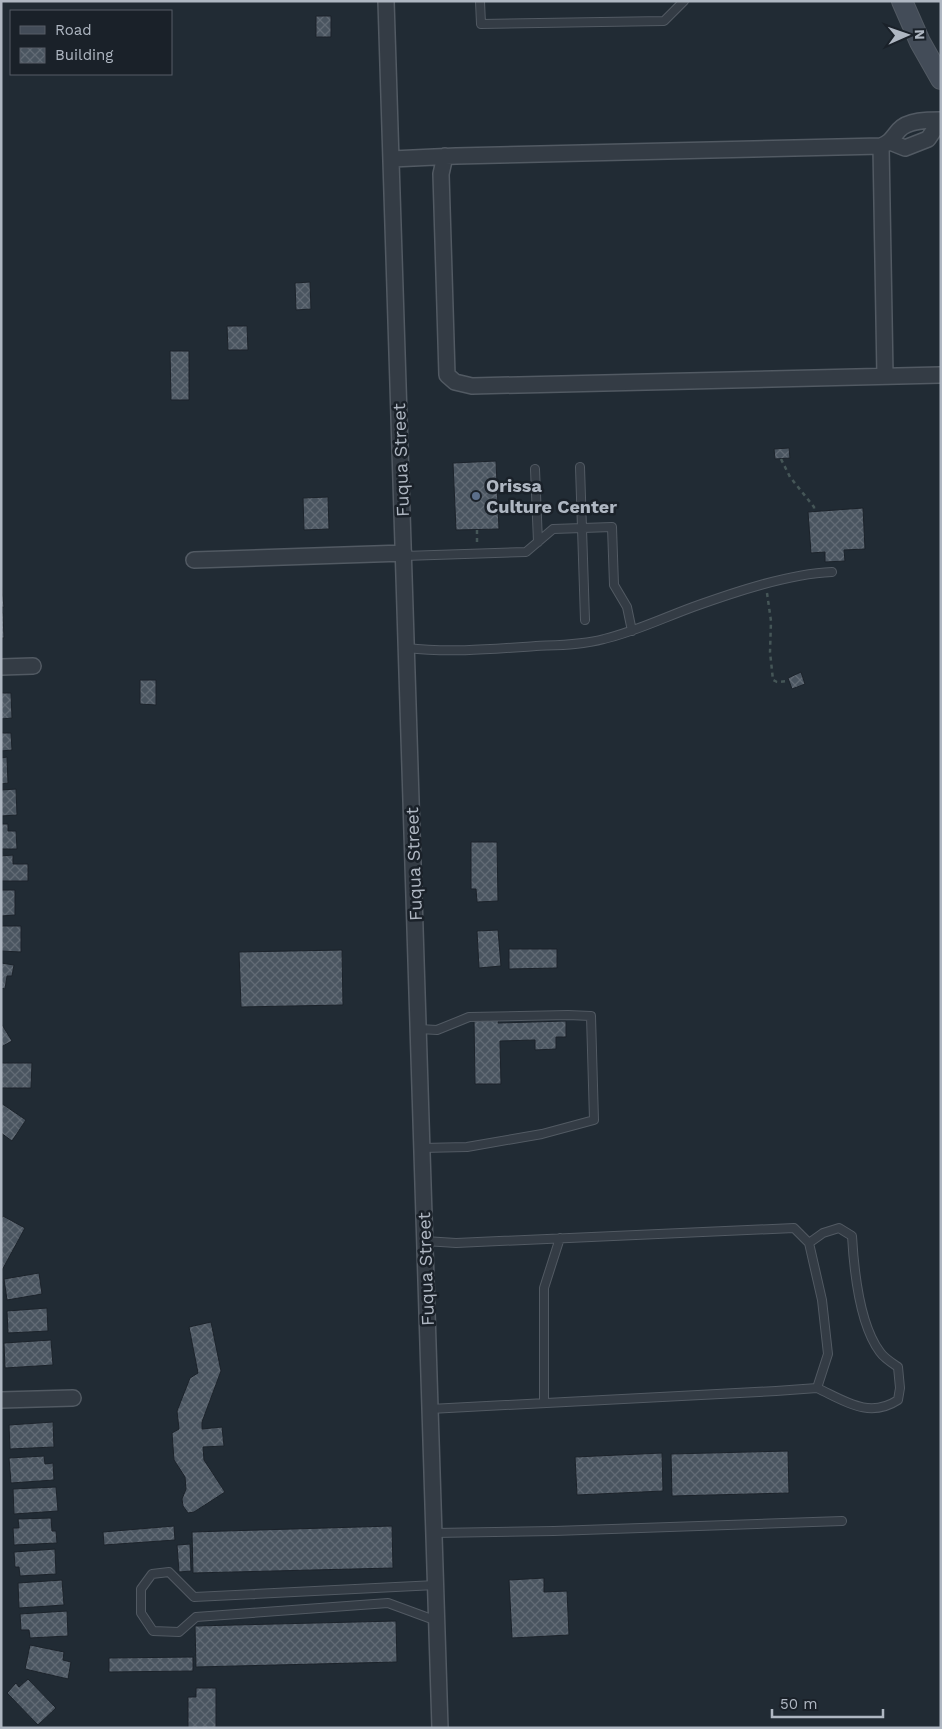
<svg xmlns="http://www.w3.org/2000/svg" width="942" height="1729" font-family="'Work Sans',sans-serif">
<defs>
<pattern id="building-cross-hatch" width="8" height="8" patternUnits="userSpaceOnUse" patternTransform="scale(1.25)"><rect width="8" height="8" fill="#4a5560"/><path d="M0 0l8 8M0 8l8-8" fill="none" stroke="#626b75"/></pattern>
</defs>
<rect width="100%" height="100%" fill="#212b34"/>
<!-- building -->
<path fill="url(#building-cross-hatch)" stroke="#1c232b" d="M316 16H331V37H316Z
M310 282 311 309 296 310 295 283Z
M227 326H247L248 350H228Z
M170 351H189V400H171Z
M789 448 790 458 775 459 774 449Z
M496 461 499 529 456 530 453 463Z
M328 497 329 529 304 530 303 498Z
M863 508 865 549 844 550 845 561 825 562V552L811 553 808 512Z
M1 582 4 607H1Z
M1 613H3L4 638H1Z
M801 672 805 684 792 689 788 678Z
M140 680H156V705L140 704Z
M1 693H11L12 718 1 719Z
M1 726 2 733H11L12 750 1 751Z
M7 757 8 783 1 784V758Z
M16 789 17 815 1 816V790Z
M1 824H8V831H16L17 849H1Z
M471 842H497L498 901 477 902 476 889H471Z
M13 855V864H28V881H1V856Z
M1 890H15V915L1 916Z
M1 926H21V952L1 951Z
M498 930 501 966 479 968 477 931Z
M509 949H557V968L509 969Z
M342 950 343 1005 241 1007 239 952Z
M1 963 14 965 12 976H7L5 989 1 988Z
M474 1019H499L498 1023 566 1021V1037H556V1049L535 1050V1040L500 1041 501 1084H475Z
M1 1023 12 1041 1 1047Z
M1 1063H32L31 1088H1Z
M1 1103 26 1120 12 1141 1 1133Z
M3 1216 25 1228 1 1272V1219Z
M39 1273 42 1294 7 1300 4 1279Z
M47 1308 48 1331 8 1333 7 1311Z
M211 1322 221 1371 202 1422V1429L222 1427 224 1446 203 1447 204 1460 225 1492 194 1512 188 1513 183 1506 182 1499 186 1489 185 1477 174 1460 172 1433 179 1429 177 1411 190 1378 198 1373 189 1327Z
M51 1340 53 1365 5 1368 4 1343Z
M53 1422 54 1447 10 1449 9 1425Z
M788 1451 789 1493 672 1496 671 1454Z
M662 1453 663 1491 577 1495 575 1457Z
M44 1456 45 1464 53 1463 54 1480 11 1483 9 1458Z
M56 1487 58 1511 14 1514 13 1489Z
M51 1518 52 1531H56L57 1543 14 1545 13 1528H19L18 1519Z
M174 1526 175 1540 104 1545 103 1532Z
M392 1526 393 1568 193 1573 192 1532Z
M190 1544 191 1571 179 1572 177 1545Z
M55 1549 56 1574 20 1576 19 1567H15L14 1552Z
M544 1578V1592L567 1591 569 1635 512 1638 509 1580Z
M62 1580 64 1605 19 1608 18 1583Z
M67 1611 68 1636 30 1638 29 1630H21L20 1614Z
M396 1621 397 1662 196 1667 195 1626Z
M30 1645 64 1652 63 1660 71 1662 68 1679 25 1669Z
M193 1657V1671L109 1672V1658Z
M28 1679 56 1708 38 1725 7 1693 16 1683 19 1687Z
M196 1688H216V1728H188V1697H196Z"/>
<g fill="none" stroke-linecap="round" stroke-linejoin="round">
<!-- service casing -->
<g stroke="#525a63" stroke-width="10">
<path id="service" d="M480 1 481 24 664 21 684 1
M580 467 585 620
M535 469 538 542
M404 556 526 552 553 529 612 527 614 585 627 607 632 631
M407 648C450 653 493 649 536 646 558 645 582 645 604 639 634 632 663 618 693 607 735 592 788 574 832 572
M419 1029 437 1030 469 1017 568 1015 591 1016 594 1120 542 1134 467 1147 422 1148
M425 1241 456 1243 794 1228 809 1243 822 1300 828 1354 817 1388 776 1391 430 1409
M809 1243 823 1233 839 1228 852 1236C854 1271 859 1324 880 1352 884 1358 892 1363 898 1367L900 1388 898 1400C869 1419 845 1401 817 1388
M544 1403V1288L560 1238
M434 1533 554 1531 842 1521
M436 1585 194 1597 169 1572 152 1574 141 1589V1613L153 1631 179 1632 196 1617 388 1603 437 1621"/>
</g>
<!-- minor casing -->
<g stroke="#525a63" stroke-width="18">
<path id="minor" d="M386 1 440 1728
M890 142 905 148 928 139 941 120
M881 146 885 376
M445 156 441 174 447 375 455 382 472 386 940 375
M392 159 456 156 881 146C891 142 892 138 899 130 908 120 928 120 941 120
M194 560 404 553
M1 667 33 666
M1 1400 73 1398"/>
</g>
<!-- secondary casing -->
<g stroke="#525a63" stroke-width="22">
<path id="secondary" d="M902 1 920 42 941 79"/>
</g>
<!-- path -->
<path stroke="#455657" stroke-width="2.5" stroke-dasharray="4 4" stroke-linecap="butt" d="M781 459 790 477 814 507V511
M477 530V542
M767 593 771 621 770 652 773 680 777 682 789 681"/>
<!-- service -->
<use href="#service" stroke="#343c45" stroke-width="8"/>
<!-- minor -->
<use href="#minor" stroke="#343c45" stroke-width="15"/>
<!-- secondary -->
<use href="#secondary" stroke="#434c58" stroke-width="20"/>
</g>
<!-- markers -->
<circle fill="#5c6f8a" stroke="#1a2129" stroke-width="2" cx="476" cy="496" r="5"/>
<g text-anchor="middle" stroke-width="5" stroke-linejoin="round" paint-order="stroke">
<!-- street labels -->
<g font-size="18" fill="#afb7c2" stroke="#1a2129">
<text transform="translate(401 460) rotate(-92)" y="6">Fuqua Street</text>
<text transform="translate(414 864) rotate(-92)" y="6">Fuqua Street</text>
<text transform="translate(426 1269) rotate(-92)" y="6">Fuqua Street</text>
</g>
<!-- poi labels -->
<g font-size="18" font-weight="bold" fill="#afb7c2" stroke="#1a2129" text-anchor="start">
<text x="486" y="492">Orissa<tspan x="486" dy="21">Culture Center</tspan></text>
</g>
</g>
<!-- border -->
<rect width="942" height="1729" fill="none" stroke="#afb7c2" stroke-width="5"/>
<!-- legend -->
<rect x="10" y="10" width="162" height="65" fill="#1a2129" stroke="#565d66"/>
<rect x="20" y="26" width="25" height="8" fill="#434c58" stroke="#565d66"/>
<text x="55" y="35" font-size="15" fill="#afb7c2">Road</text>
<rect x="20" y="48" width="25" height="15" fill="url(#building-cross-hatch)" stroke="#565d66"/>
<text x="55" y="60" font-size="15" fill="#afb7c2">Building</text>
<!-- north arrow -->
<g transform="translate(907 35) rotate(88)" stroke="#1a2129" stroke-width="4" paint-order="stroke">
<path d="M0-4L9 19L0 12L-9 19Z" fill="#afb7c2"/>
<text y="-8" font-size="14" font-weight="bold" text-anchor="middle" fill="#afb7c2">N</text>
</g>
<!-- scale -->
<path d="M772 1709v8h111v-8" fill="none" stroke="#afb7c2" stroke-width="2.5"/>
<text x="780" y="1709" font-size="15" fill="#afb7c2" stroke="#1a2129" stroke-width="4" paint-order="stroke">50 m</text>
</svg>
